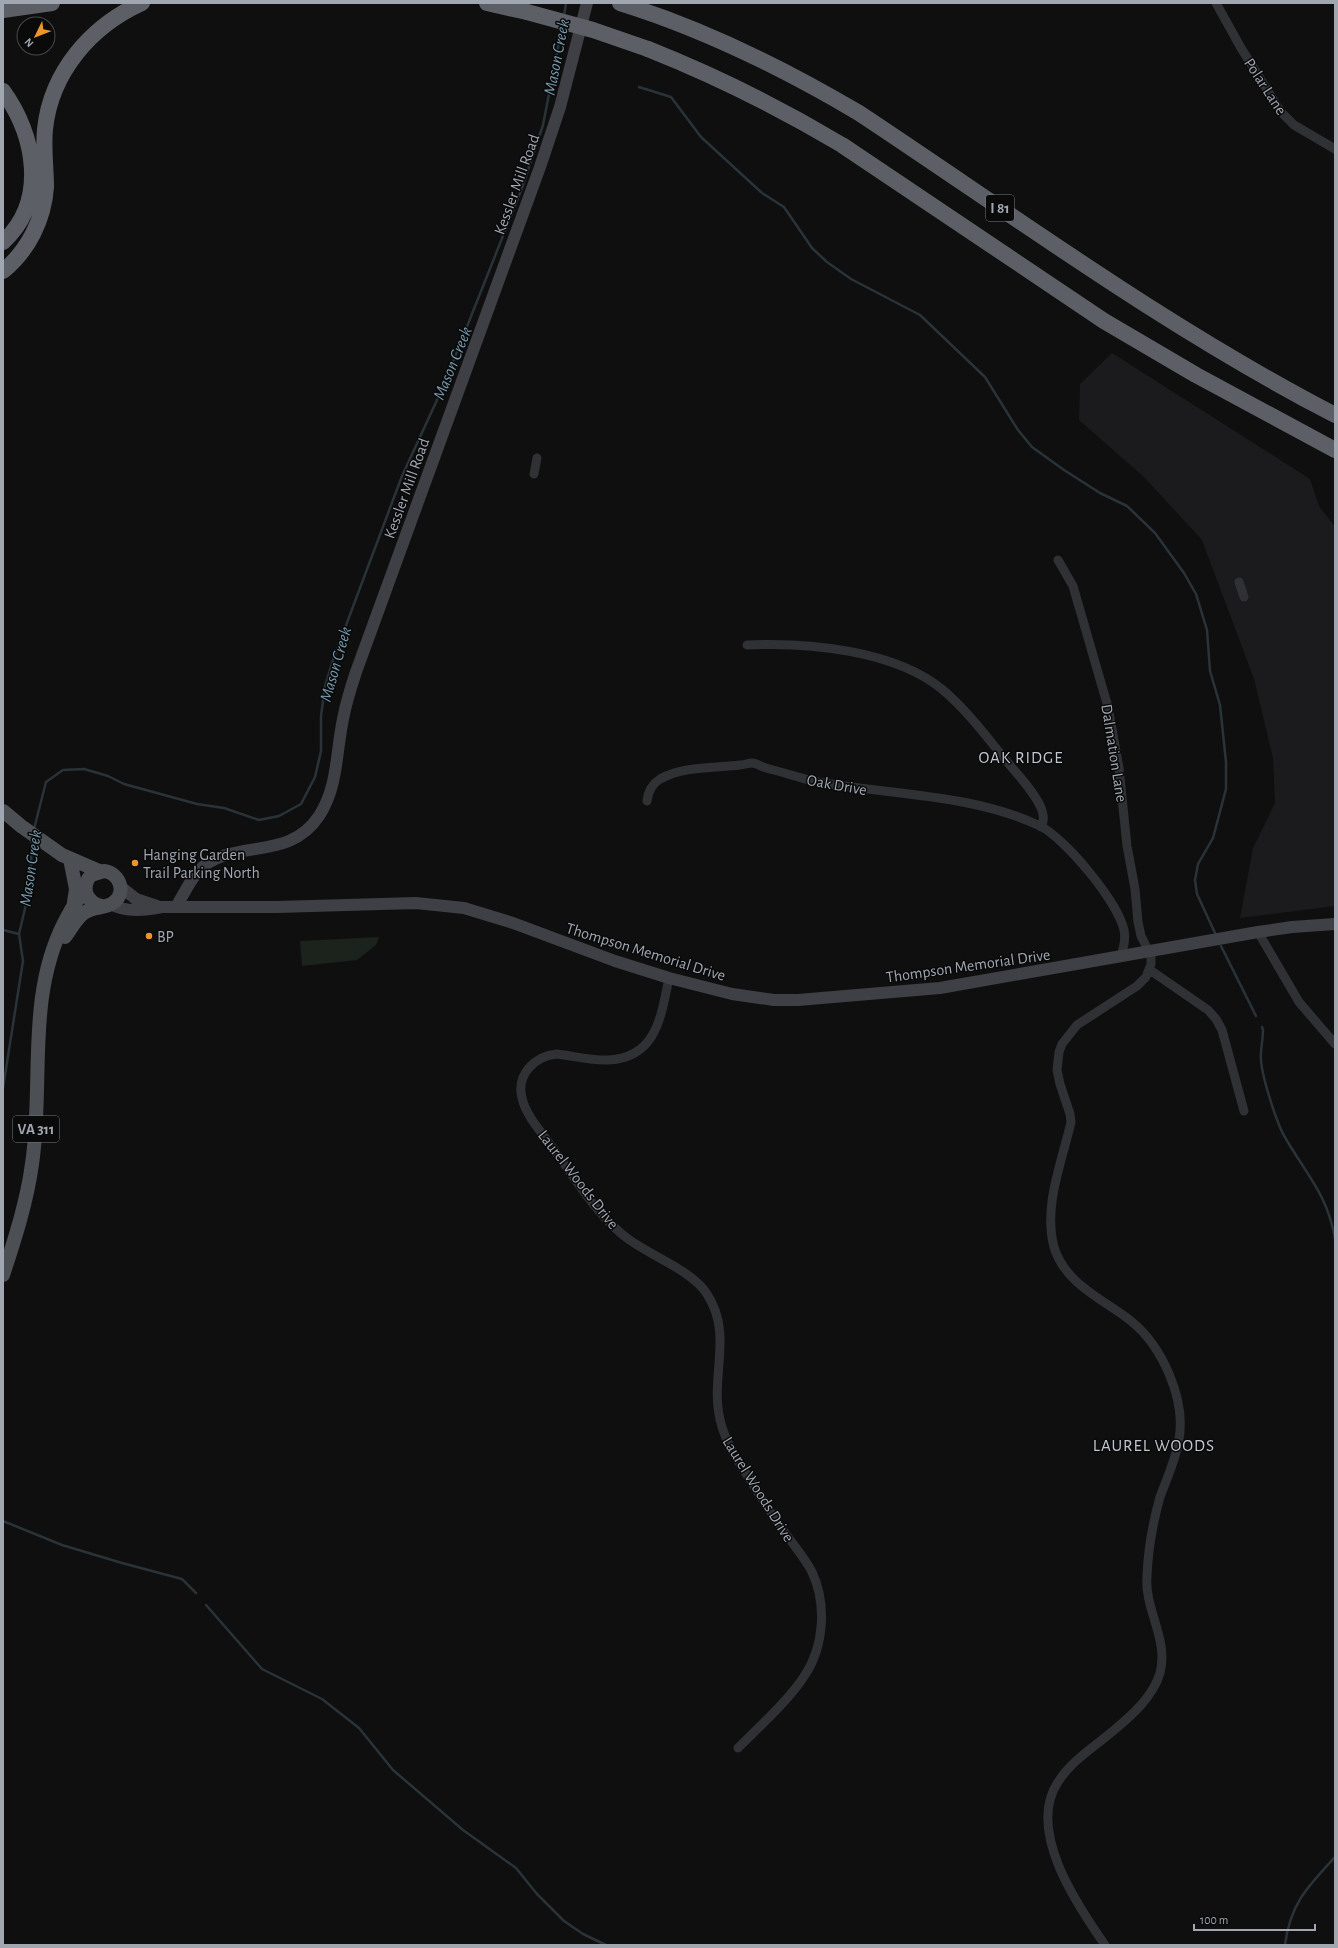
<svg xmlns="http://www.w3.org/2000/svg" width="1338" height="1948" font-family="'Alegreya Sans',sans-serif">
<rect width="100%" height="100%" fill="#0f0f10"/>
<!-- built -->
<path fill="#1b1b1d" d="M1112 353 1310 479 1319 506 1335 527V906L1240 918 1253 848 1275 803 1273 758 1254 679 1202 540 1144 477 1079 420 1080 384Z"/>
<!-- green -->
<path fill="#1b231c" d="M379 937 376 945 357 960 302 966 300 941Z"/>
<g fill="none" stroke-linecap="round" stroke-linejoin="round">
<!-- stream -->
<path stroke="#293338" stroke-width="2.5" d="M564 16 566 3
M639 87 671 97 701 137 762 193 784 207 812 248 827 262 851 279 920 315 985 377 1018 430 1032 447 1064 470 1100 493 1127 506 1155 533 1184 573 1196 594 1207 630 1210 671 1220 705 1226 762V789L1213 838 1198 864 1195 880 1197 894 1215 933
M34 829 46 782 63 770 84 769 108 776 124 784 197 804 224 808 259 820 279 816 301 804 315 777 321 751V716L325 686 333 660 402 476 443 387 522 188 543 125 562 27
M3 930 19 934
M1221 946 1256 1016
M1262 1027 1263 1030C1263 1040 1260 1051 1261 1060 1262 1077 1277 1125 1286 1139 1307 1175 1328 1196 1335 1239
M3 1088 23 961 19 934 30 887 32 840
M3 1521 62 1545 122 1563 182 1579 196 1593
M206 1605 262 1669 322 1699 359 1728 393 1770 463 1830 516 1868 537 1894 564 1921 583 1934 606 1945
M1285 1945C1290 1904 1308 1886 1335 1857"/>
<!-- street -->
<path stroke="#303135" stroke-width="9" d="M1216 3 1241 48 1281 112 1294 125 1335 149
M534 474 537 458
M1058 560 1073 586 1108 707 1119 768 1127 846 1135 889 1138 922 1141 936 1151 956V964L1146 977 1137 986 1077 1025 1062 1044 1059 1052 1057 1070 1060 1084 1070 1114 1071 1122C1062 1162 1043 1206 1054 1247 1065 1284 1103 1299 1131 1321 1162 1346 1186 1399 1179 1439 1176 1459 1167 1478 1160 1497 1153 1522 1148 1550 1147 1576 1144 1609 1169 1639 1160 1673 1153 1697 1131 1716 1113 1731 1094 1747 1071 1761 1058 1782 1026 1830 1077 1905 1105 1945
M1239 582 1244 597
M747 645C807 642 895 650 943 690 970 713 991 743 1014 770 1022 779 1042 803 1043 815 1044 819 1043 823 1041 827
M647 801C648 792 652 784 660 779 683 766 715 768 740 765 744 765 748 763 752 763 756 763 762 767 766 768 782 772 797 777 813 781 886 795 971 793 1040 826 1065 838 1118 902 1124 930 1126 939 1124 947 1121 956
M1258 932 1299 1002 1335 1044
M1150 970 1208 1010 1216 1019 1222 1030 1244 1111
M669 978C661 1016 657 1057 609 1060 592 1061 574 1056 557 1054 535 1056 516 1074 522 1098 526 1116 542 1133 553 1148 574 1177 595 1212 623 1235 647 1255 691 1269 707 1294 735 1337 707 1380 722 1427 729 1450 745 1471 757 1491 767 1506 777 1522 788 1537 796 1548 806 1560 812 1572 827 1604 824 1646 805 1675 790 1699 759 1727 738 1748"/>
<!-- secondary -->
<path stroke="#3e4045" stroke-width="12" d="M121 887 136 899 157 906
M111 904C125 913 147 910 162 907H277L416 903 464 908 513 923 615 961 669 978 732 994 774 1000H798L940 988 1258 932 1292 927 1335 924
M176 907C184 894 192 875 205 865 240 840 290 860 319 816 338 787 336 752 343 719 346 703 351 687 356 672L540 167 560 107 587 3"/>
<!-- primary -->
<path stroke="#4c4f54" stroke-width="14" d="M3 811 21 826 62 855 99 871
M71 864 76 889 74 902
M65 937C71 929 76 919 84 913 93 906 104 909 113 903 127 893 120 873 104 871L91 875C80 888 87 903 102 906
M3 1275C15 1239 27 1201 32 1164 44 1084 26 998 64 923 71 910 75 901 85 891"/>
<!-- highway -->
<path stroke="#5c6066" stroke-width="16" d="M487 3 527 12
M620 3C704 29 783 68 859 113 1016 217 1167 328 1335 415
M3 10 52 3
M648 49C716 76 780 108 842 145L1104 321 1196 375 1335 450
M3 91C35 135 48 201 3 242
M3 271C28 251 44 219 46 187 46 168 43 149 45 129 51 72 91 26 142 3"/>
<!-- highway-bridge -->
<path stroke="#5c6066" stroke-width="16" d="M527 12 593 30 648 49"/>
</g>
<!-- markers -->
<g fill="#ee9529" stroke="#0a0a0b" stroke-width="1.5">
<circle cx="135" cy="863" r="4"/>
<circle cx="149" cy="936" r="4"/>
</g>
<g text-anchor="middle" stroke-width="3" stroke-linejoin="round" paint-order="stroke">
<!-- shield labels -->
<g fill="#0a0a0b" stroke="#73787f" stroke-width="1">
<rect x="986" y="195" width="28" height="26" rx="3"/>
<rect x="13" y="1116" width="46" height="26" rx="3"/>
</g>
<g font-size="15" font-weight="bold" fill="#a0a7b1">
<text x="1000" y="213">I 81</text>
<text x="36" y="1134">VA 311</text>
</g>
<!-- street labels -->
<g font-size="16" fill="#a0a7b1" stroke="#0a0a0b">
<text transform="translate(1266 86) rotate(57)" y="6">Polar Lane</text>
<text transform="translate(516 184) rotate(-70)" y="6">Kessler Mill Road</text>
<text transform="translate(406 488) rotate(-70)" y="6">Kessler Mill Road</text>
<text transform="translate(1115 753) rotate(81)" y="6">Dalmation Lane</text>
<text transform="translate(837 784) rotate(10)" y="6">Oak Drive</text>
<text transform="translate(646 951) rotate(17)" y="6">Thompson Memorial Drive</text>
<text transform="translate(968 965) rotate(-8)" y="6">Thompson Memorial Drive</text>
<text transform="translate(579 1179) rotate(52)" y="6">Laurel Woods Drive</text>
<text transform="translate(759 1489) rotate(58)" y="6">Laurel Woods Drive</text>
</g>
<!-- poi labels -->
<g font-size="16" fill="#a0a7b1" stroke="#0a0a0b" text-anchor="start">
<text x="143" y="860">Hanging Garden<tspan x="143" dy="18">Trail Parking North</tspan></text>
<text x="157" y="942">BP</text>
</g>
<!-- water labels -->
<g font-size="17" font-style="italic" fill="#7699ac" stroke="#0a0a0b">
<text transform="translate(556 57) rotate(-79)" y="6">Mason Creek</text>
<text transform="translate(452 363) rotate(-68)" y="6">Mason Creek</text>
<text transform="translate(335 664) rotate(-74)" y="6">Mason Creek</text>
<text transform="translate(30 868) rotate(-82)" y="6">Mason Creek</text>
</g>
<!-- neighbourhood labels -->
<g font-size="17" letter-spacing="1" fill="#c1c5cd" stroke="#0a0a0b">
<text x="1021" y="763">OAK RIDGE</text>
<text x="1154" y="1451">LAUREL WOODS</text>
</g>
</g>
<!-- border -->
<rect width="1338" height="1948" fill="none" stroke="#a0a7b1" stroke-width="8"/>
<!-- north arrow -->
<g transform="translate(36 36) rotate(227)"><circle r="19" fill="#0a0a0b" stroke="#46494d"/>
<path d="M0-3L7 15L0 10L-7 15Z" fill="#ee9529"/>
<text y="-6" font-size="11" font-weight="bold" text-anchor="middle" fill="#a0a7b1">N</text>
</g>
<!-- scale -->
<path d="M1194 1924v6h121v-6" fill="none" stroke="#a0a7b1" stroke-width="2"/>
<text x="1200" y="1924" font-size="12" fill="#a0a7b1" stroke="#0a0a0b" stroke-width="3" paint-order="stroke">100 m</text>
</svg>
